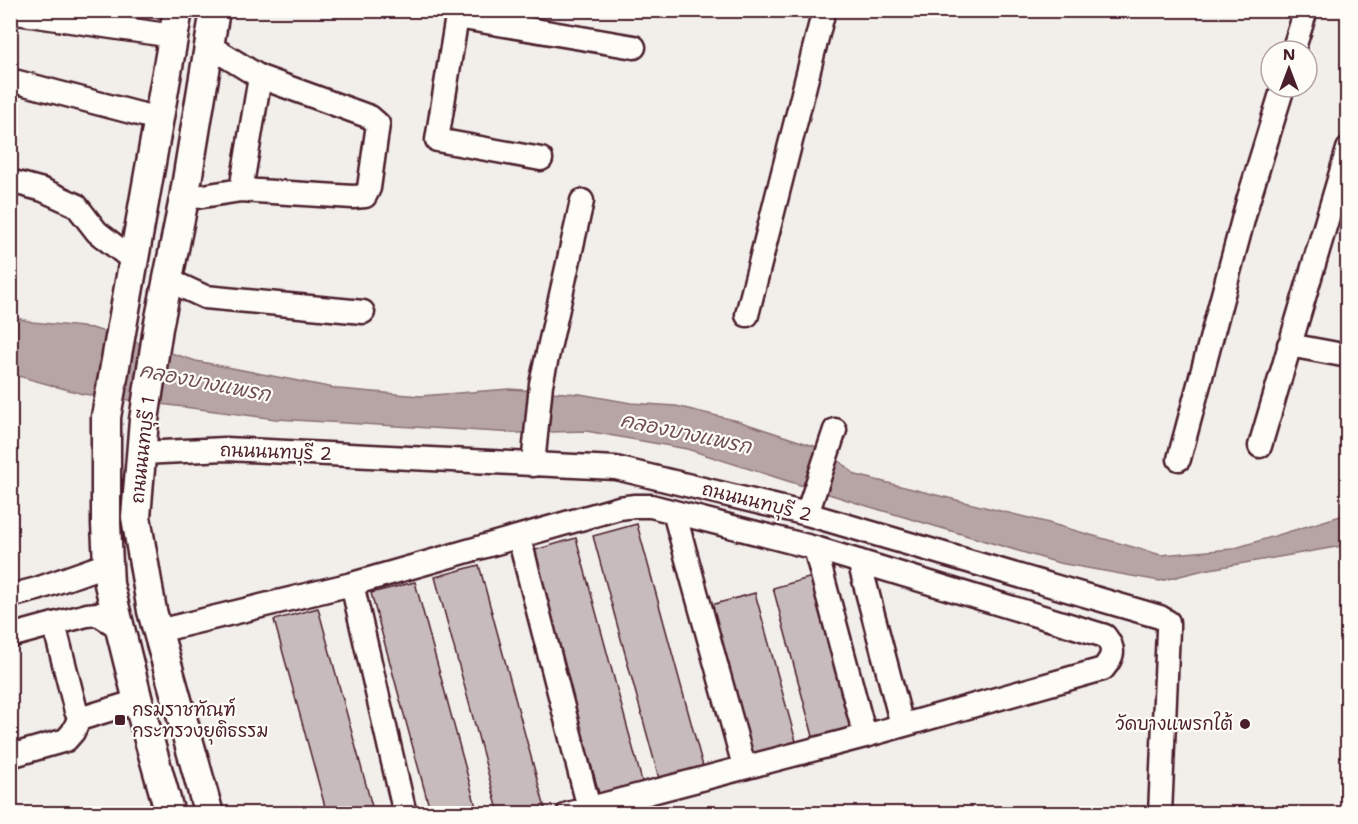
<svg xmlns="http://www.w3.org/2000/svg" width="1358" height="824" font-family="'Shantell Sans','Playpen Sans Thai',sans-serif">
<rect width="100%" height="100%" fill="#f2efeb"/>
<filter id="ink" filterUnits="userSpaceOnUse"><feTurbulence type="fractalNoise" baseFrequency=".0167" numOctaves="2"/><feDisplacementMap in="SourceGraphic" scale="12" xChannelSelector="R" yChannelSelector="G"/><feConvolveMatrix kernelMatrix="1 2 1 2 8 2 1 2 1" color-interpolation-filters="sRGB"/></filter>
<g filter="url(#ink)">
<!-- water -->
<path fill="#b7a5a6" stroke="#8b6f75" stroke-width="1.5" d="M10 316 32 322 92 328 196 361 339 389 420 396 509 389 580 394 631 403 676 406 738 421 826 450 856 475 1045 522 1161 555 1232 549 1347 514V545L1204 570 1160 581 1059 563 857 503 687 449 586 431 516 433 276 419 83 394 11 374Z"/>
<!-- building -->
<path fill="#c8bbbb" stroke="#4a1f2b" stroke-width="1.5" d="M637 524 704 770 660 782 593 536Z
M576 538 643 785 600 797 532 551Z
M479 565 546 812 541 814H499L435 577Z
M816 576 858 728 814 740 773 588Z
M415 582 478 814H431L371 593Z
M755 593 797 745 753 757 711 605Z
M318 608 374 814H327L274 620Z"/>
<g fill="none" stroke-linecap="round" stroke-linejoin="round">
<!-- minor casing -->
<g stroke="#4a1f2b" stroke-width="27">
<path id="minor" d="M458 10 437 140 541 159
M10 12 173 36
M457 17 634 47
M1293 51 1306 10
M10 80 158 119
M10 181 43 190 76 205 97 232 133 260
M241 190 260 77
M184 199 241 190 353 197 365 196 369 188 378 124 370 117 260 77 211 47
M168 280 205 297 363 312
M747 315 824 10
M1289 345 1348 356
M1260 446 1348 149
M142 453 225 449 616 468 807 514 1160 617 1168 622V630L1160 814
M1179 459 1248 201 1283 87
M533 465 541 384 582 201
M674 512 744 766
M807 514 835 430
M519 537 589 808
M815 548 865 736
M859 561 902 725
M352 584 405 814
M10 596 37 589 108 564
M54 624 76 711 80 717H86L138 701
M158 631 352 584 619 508 635 506H651L815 548 1105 636C1116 650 1113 657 1103 669L865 736 568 814
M10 636 87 615 98 614 120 628
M10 756 66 740 73 732 80 717"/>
</g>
<!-- major casing -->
<g stroke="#4a1f2b" stroke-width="33">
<path id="major" d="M170 814 138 701 109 584 106 524V417L178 10
M209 814 152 611 136 517 144 420 158 328 184 199 215 10"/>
</g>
<!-- minor -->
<use href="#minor" stroke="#fdfcf7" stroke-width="22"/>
<!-- major -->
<use href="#major" stroke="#fdfcf7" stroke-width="28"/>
</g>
</g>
<!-- markers -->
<g fill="#4a1f2b" stroke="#fdfcf7" stroke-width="2">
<rect x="114" y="714" width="12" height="12" rx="3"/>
<circle cx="1245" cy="724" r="6"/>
</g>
<g text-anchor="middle" stroke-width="4.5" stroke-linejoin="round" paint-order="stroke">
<!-- street labels -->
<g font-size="18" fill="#4a1f2b" stroke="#fdfcf7">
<text transform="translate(143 450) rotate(-84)" y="6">ถนนนนทบุรี 1</text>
<text transform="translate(276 452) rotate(2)" y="6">ถนนนนทบุรี 2</text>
<text transform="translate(757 502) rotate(14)" y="6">ถนนนนทบุรี 2</text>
</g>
<!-- poi labels -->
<g font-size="18" fill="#4a1f2b" stroke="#fdfcf7" text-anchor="start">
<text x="132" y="716">กรมราชทัณฑ์<tspan x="132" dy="21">กระทรวงยุติธรรม</tspan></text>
<text x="1233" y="730" text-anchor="end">วัดบางแพรกใต้</text>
</g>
<!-- water labels -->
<g font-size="20" font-style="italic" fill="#704e56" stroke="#fdfcf7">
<text transform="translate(205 382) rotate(11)" y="7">คลองบางแพรก</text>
<text transform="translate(686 433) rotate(12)" y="7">คลองบางแพรก</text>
</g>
</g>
<!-- margin -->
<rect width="1358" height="824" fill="none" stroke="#fdfcf7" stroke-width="36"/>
<rect x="18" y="18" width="1322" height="788" fill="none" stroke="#4a1f2b" stroke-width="2" filter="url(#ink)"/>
<!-- north arrow -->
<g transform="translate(1289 69)"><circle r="28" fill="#fdfcf7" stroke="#b5a4a5" stroke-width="1.5"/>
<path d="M0-4.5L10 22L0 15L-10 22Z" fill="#4a1f2b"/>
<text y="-9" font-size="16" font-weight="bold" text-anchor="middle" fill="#4a1f2b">N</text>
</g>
</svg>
